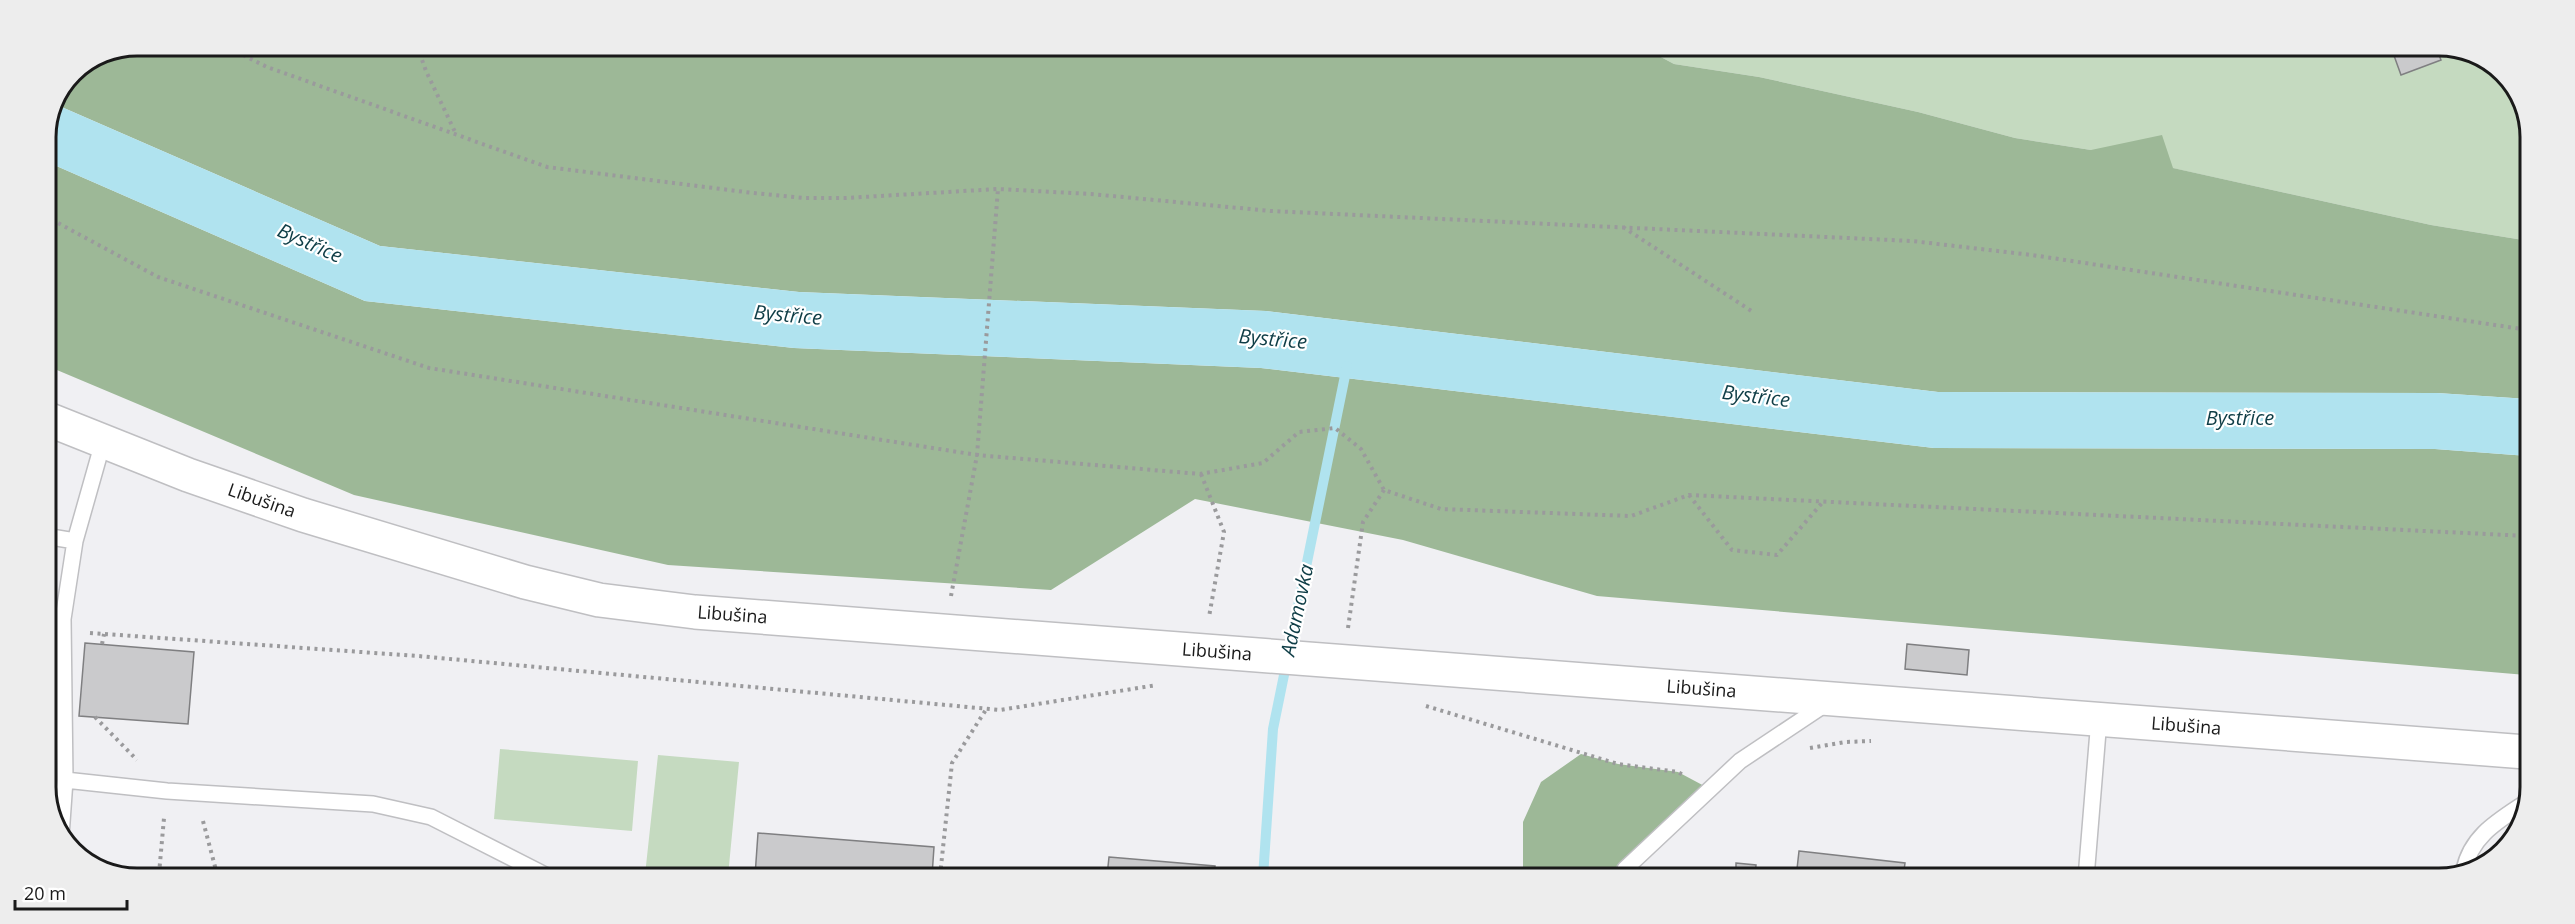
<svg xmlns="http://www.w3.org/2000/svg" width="2575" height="924" font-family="'Open Sans',sans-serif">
<rect width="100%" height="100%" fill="#f0f0f3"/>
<!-- green -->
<path fill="#c5dac0" d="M1644 48 2467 50 2511 81 2530 130 2529 241 2431 225 2091 150 2015 138 1918 112 1759 77 1674 64Z
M500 749 638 761 632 831 494 819Z
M658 755 739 762 728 876 645 875Z"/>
<!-- forest -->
<path fill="#9db897" d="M137 45 1644 48 1674 64 1759 77 1918 112 2015 138 2091 150 2162 135 2173 168 2431 225 2529 241 2528 399 2437 393 1938 392 1266 311 799 292 380 246 57 105 72 72Z
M45 161 365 301 794 348 1261 368 1934 448 2435 449 2528 456 2526 675 1597 596 1403 540 1195 499 1051 590 668 565 354 495 45 365Z
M1581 754 1618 764 1678 772 1708 788 1623 877H1523V822L1541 782Z"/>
<!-- water -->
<path fill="#b0e3ef" d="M57 105 380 246 799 292 1266 311 1938 392 2437 393 2528 399V456L2435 449 1934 448 1261 368 794 348 365 301 45 161V131Z"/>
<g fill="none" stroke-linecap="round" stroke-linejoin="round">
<!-- stream -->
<path stroke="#b0e3ef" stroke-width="10" d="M1263 877 1273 729 1347 366"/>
</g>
<!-- building -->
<path fill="#cacacc" stroke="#7f7f81" stroke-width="1.5" d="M2392 50H2437L2441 60 2401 75Z
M85 643 194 652 188 724 79 716Z
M1907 644 1969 650 1967 675 1905 669Z
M758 833 934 847 932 876H755Z
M1799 851 1905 863 1903 878H1796Z
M1109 857 1215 866 1214 876H1107Z
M1736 863 1756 865 1755 878H1736Z
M362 871 384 872V875H358Z"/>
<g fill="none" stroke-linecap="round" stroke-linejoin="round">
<!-- lane casing -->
<g stroke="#bfbfc2" stroke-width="18">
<path id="lane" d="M45 536 75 541
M65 780 167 791 373 804 431 817 545 875
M61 836 65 780 63 619 75 541 103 442
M2464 870C2471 836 2498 821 2525 803
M1623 877 1625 869 1740 761 1827 703
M2086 878 2099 719"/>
</g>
<!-- secondary casing -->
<g stroke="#bfbfc2" stroke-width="36">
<g id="secondary">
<path id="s1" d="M45 418 188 475 303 515 525 582 599 600 695 612 2526 752"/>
</g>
</g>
<!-- path -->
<path stroke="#9a9a9c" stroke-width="4" stroke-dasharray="3 4.5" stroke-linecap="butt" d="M223 45 267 67 547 167 753 193 804 198H846L998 189 1091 194 1271 211 1912 241 2032 255 2528 330
M417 46 426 71 456 134
M45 216 158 277 429 368 977 455 1200 474 1263 463 1299 432 1335 428 1361 449 1384 490 1441 509 1631 516 1689 495 2527 536
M1623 227 1753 312
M1201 474 1224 532 1209 617
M1689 495 1732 550 1777 555 1822 503
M951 596 977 455 998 189
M1348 628 1363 522 1384 490
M90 633 418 656 1000 710 1157 685
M102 644 104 634
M1426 706 1618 764 1678 772 1685 776
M95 717 137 760
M1810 748 1845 742 1871 741
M203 821 217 874
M159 874 164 818
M940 876 952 763 987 708"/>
<!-- lane -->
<use href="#lane" stroke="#fff" stroke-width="15"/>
<!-- secondary -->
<use href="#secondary" stroke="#fff" stroke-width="33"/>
</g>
<g text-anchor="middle" stroke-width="4.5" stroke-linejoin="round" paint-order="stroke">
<!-- street labels -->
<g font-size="18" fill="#1a1a1a" stroke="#fff">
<text dy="6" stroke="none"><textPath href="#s1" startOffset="232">Libušina</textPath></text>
<text dy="6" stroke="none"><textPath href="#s1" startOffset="718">Libušina</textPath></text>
<text dy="6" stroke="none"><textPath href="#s1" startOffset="1204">Libušina</textPath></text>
<text dy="6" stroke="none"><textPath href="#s1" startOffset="1690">Libušina</textPath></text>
<text dy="6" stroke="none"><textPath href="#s1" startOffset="2176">Libušina</textPath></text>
</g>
<!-- water labels -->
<g font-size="20" font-style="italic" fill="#0e3d46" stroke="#fff">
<text transform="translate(310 243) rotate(24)" y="7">Bystřice</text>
<text transform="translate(788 315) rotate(5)" y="7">Bystřice</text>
<text transform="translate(1273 339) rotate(5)" y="7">Bystřice</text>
<text transform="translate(1756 396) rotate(7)" y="7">Bystřice</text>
<text x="2240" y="425">Bystřice</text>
<text transform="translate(1297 610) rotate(-78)" y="7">Adamovka</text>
</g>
</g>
<!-- crop -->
<path d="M0 0H2575V924H0ZM137 56H2439A81 81 0 0 1 2520 137V787A81 81 0 0 1 2439 868H137A81 81 0 0 1 56 787V137A81 81 0 0 1 137 56Z" fill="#ededed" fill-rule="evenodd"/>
<path fill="none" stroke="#1a1a1a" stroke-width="3" d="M137 56H2439A81 81 0 0 1 2520 137V787A81 81 0 0 1 2439 868H137A81 81 0 0 1 56 787V137A81 81 0 0 1 137 56Z"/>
<!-- scale -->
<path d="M15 900v9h112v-9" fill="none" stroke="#1a1a1a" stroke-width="3"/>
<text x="24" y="900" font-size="18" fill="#1a1a1a" stroke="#ffffff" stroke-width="4.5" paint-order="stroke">20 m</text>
</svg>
